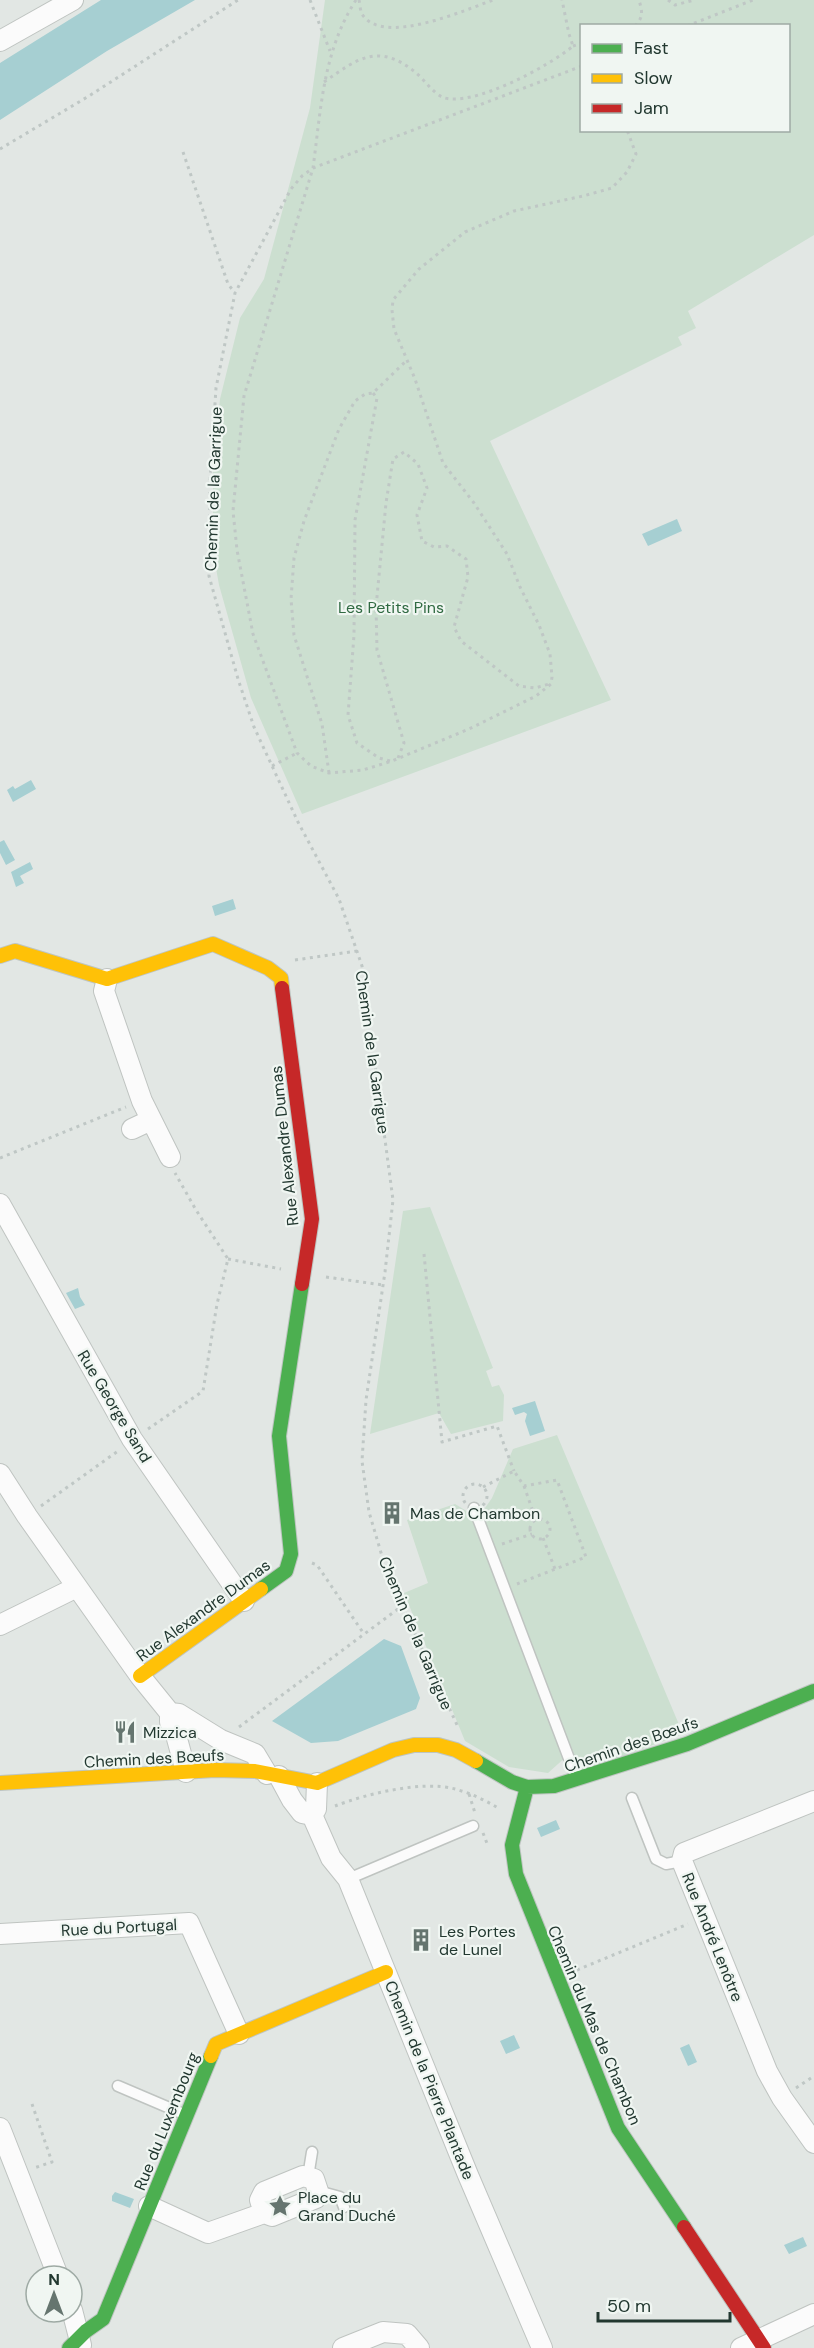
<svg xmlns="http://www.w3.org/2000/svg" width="814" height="2348" font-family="'DM Sans',sans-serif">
<rect width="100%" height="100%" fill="#e2e7e4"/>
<!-- green -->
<path fill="#ccdfd0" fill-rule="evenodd" d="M325 0H814V235L688 311 696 328 678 337 682 345 490 441 611 700 302 814 251 698 219 585 213 551V473L220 399 240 318 264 279 310 108ZM582 26H788V130H582Z
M430 1207 493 1368 486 1371 492 1387 499 1385 504 1395 503 1421 451 1434 439 1413 370 1434 403 1211Z
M557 1435 683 1734 598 1765 568 1755 548 1773 509 1767 465 1741 404 1593 428 1583 407 1520 455 1504 478 1518 492 1498 513 1449Z"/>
<!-- water -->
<path fill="#a6cfd2" d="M101 0H195L107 51 0 120V63Z
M677 519 682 531 648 546 642 534Z
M31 780 36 789 13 802 7 790 13 786 15 789Z
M4 840 15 860 6 865 0 853V842Z
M30 862 33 869 20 876 24 883 16 887 11 872Z
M233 899 236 909 215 916 212 906Z
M78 1288 80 1297 85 1305 75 1309 66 1293Z
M535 1401 545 1431 530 1436 525 1421 527 1414 524 1412 515 1415 512 1408Z
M384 1639 401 1646 420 1698 416 1709 338 1741 311 1743 272 1721Z
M556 1820 560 1829 541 1837 537 1828Z
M514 2035 520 2048 506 2054 500 2041Z
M689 2044 697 2062 688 2066 680 2048Z
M115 2192 134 2199 130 2208 112 2201V2196Z
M803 2237 807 2246 789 2254 784 2245Z"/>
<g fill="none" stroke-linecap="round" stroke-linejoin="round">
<!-- lane casing -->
<g stroke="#bfc4c1" stroke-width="13">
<path id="lane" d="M474 1508 576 1777
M632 1798 656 1859 666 1864 682 1861
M348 1879 473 1826
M118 2086 186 2115
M308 2177 312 2152
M318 2191 340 2197 344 2207"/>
</g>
<!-- street casing -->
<g stroke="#bfc4c1" stroke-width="22">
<path id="street" d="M0 41 73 0
M107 979 104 991 142 1101 170 1157
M132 1129 151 1120
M0 1204 132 1439 244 1601
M0 1474 27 1516 140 1676 170 1713V1722L176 1735 186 1772
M0 1625 77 1587
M170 1713 179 1714 221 1740 255 1754 267 1774
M279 1776 292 1800 302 1813 312 1815
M317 1783 316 1809 312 1815 331 1858 348 1879 468 2175 542 2348
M814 1801 684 1853 682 1861 767 2071 782 2098 814 2143
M0 1934 189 1923 239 2034
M0 2128 58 2276
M149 2206 208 2233 264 2213 272 2216 316 2198 318 2191 314 2179 303 2176 264 2192 260 2200 264 2213
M72 2310 81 2345
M343 2348 383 2332 407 2334 419 2348
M741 2348 814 2314"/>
</g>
<!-- fast casing -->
<g stroke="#bec5c1" stroke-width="16">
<path id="fast" d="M261 1589 286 1571 291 1554 279 1436 302 1284
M476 1761 512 1782 527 1787 554 1786 687 1744 814 1691
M527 1787 512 1845 516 1874 618 2128 684 2227
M69 2348 86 2331 103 2319 211 2056"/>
</g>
<!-- slow casing -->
<g stroke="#bec5c1" stroke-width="16">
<path id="slow" d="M0 956 15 951 107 979 213 944 268 968 281 978 282 988
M140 1676 261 1589
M0 1783 215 1770 255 1771 317 1783 393 1750 414 1745H438L456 1750 476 1761
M211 2056 216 2044 386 1972"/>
</g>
<!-- jam casing -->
<g stroke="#bec5c1" stroke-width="16">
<path id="jam" d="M282 988 312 1219 302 1284
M684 2227 764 2348"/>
</g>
<!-- path -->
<path stroke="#bfc7c5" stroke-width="3" stroke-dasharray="3 4.5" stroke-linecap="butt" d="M310 0 330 51
M356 0C323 51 321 109 313 168L302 176 291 189 235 293 216 388 210 482 209 576 238 679 254 727 298 822 339 899 362 966 393 1200 385 1272 366 1400 362 1461 369 1512 387 1573 458 1727
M359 0C360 4 360 10 362 14 382 47 465 10 493 0
M668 0 675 5 694 0
M635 26C644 17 642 11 639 0
M687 26 753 0
M573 46 582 43
M582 66 313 168 244 396 233 511 237 550 253 634 297 753 311 766 329 773 363 770 392 761 469 729 536 696 551 684 552 677 550 654 539 625 520 587 507 554 474 503 443 463 415 379 394 329 392 310 393 300 419 269 465 232 514 211 583 196 612 188 627 172 636 154 627 130
M324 82C357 59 378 42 415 72 424 79 432 92 442 97 471 109 551 65 573 46L569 34 562 0
M0 149 89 96 238 0
M183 152 228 284 235 293
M373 393 377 398 355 520 354 635 348 715 357 743 379 758 390 761
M398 758 404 743 377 650 376 607 386 503 393 459 404 452 418 464 427 488 417 515 422 541 434 547 447 546 466 559 468 577 454 627 461 641 519 686 535 688 549 684
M272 766 297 753
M329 773 322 724 294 635 291 599 294 558 304 521 339 429 355 401 365 394 373 393 406 361
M295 960 357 951
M0 1158 126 1107
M424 1254 442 1442 497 1426 514 1471
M228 1259 281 1269
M326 1277 383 1285
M148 1429 203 1391 217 1304 228 1259 196 1210 175 1173
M463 1496a12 12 0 1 1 24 0a12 12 0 1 1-24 0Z
M524 1486 536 1520
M483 1487 514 1471 524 1486 557 1480 586 1557 517 1584
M41 1506 118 1451
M530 1529a10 10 0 1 1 20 0a10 10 0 1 1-20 0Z
M543 1538 555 1569
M502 1544 532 1534
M312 1563 317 1565 364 1634
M239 1727 402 1606
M469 1794 475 1813
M335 1806C366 1794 422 1780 455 1789 470 1793 485 1800 498 1808
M483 1833 488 1846
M577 1970 688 1924
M796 2088 814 2076
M32 2104 52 2162 34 2168"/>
<!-- lane -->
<use href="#lane" stroke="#fbfbfb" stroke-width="10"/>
<!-- street -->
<use href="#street" stroke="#fbfbfb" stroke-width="20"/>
<!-- fast -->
<use href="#fast" stroke="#4caf50" stroke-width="14"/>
<!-- slow -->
<use href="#slow" stroke="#ffc107" stroke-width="14"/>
<!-- jam -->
<use href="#jam" stroke="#c62828" stroke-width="14"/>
</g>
<!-- icons -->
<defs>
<g id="building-bare" transform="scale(1.8)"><path d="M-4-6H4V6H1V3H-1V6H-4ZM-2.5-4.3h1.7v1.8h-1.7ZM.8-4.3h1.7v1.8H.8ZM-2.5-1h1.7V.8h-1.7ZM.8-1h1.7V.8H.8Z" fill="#65756f" stroke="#f0f6f2" stroke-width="2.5" paint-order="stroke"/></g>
<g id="restaurant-bare" transform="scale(1.8)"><path d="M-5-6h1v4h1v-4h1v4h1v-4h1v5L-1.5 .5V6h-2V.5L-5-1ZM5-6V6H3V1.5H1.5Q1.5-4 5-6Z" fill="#65756f" stroke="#f0f6f2" stroke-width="2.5" paint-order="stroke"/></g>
<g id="sight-bare" transform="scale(1.8)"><path d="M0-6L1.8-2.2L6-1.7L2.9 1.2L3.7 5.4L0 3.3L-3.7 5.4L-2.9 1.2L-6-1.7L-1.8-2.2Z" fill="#65756f" stroke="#f0f6f2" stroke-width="2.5" paint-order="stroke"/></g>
</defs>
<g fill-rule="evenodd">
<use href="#building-bare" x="392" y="1513"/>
<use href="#restaurant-bare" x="125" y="1732"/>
<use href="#building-bare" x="421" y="1940"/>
<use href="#sight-bare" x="280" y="2206"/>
</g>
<g text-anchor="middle" stroke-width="4.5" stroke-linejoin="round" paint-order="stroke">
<!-- street labels -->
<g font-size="16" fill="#223830" stroke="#f0f6f2">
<text transform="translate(213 489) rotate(-88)" y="6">Chemin de la Garrigue</text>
<text transform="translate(373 1052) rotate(82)" y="6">Chemin de la Garrigue</text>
<text transform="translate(284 1146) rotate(-96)" y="6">Rue Alexandre Dumas</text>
<text transform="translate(115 1406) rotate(59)" y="6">Rue George Sand</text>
<text transform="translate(203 1610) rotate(-36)" y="6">Rue Alexandre Dumas</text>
<text transform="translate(416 1633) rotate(67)" y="6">Chemin de la Garrigue</text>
<text transform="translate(631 1744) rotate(-19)" y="6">Chemin des Bœufs</text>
<text transform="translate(154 1758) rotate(-3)" y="6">Chemin des Bœufs</text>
<text transform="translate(119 1927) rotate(-3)" y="6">Rue du Portugal</text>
<text transform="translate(713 1937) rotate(68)" y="6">Rue André Lenôtre</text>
<text transform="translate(595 2025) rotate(67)" y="6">Chemin du Mas de Chambon</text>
<text transform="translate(430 2080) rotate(68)" y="6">Chemin de la Pierre Plantade</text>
<text transform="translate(166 2121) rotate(-68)" y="6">Rue du Luxembourg</text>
</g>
<!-- park labels -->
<g font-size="16" fill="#306a42" stroke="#f0f6f2">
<text x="391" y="613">Les Petits Pins</text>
</g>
<!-- poi labels -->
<g font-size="16" fill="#223830" stroke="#f0f6f2" text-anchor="start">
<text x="410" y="1519">Mas de Chambon</text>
<text x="143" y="1738">Mizzica</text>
<text x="439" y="1937">Les Portes<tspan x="439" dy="18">de Lunel</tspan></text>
<text x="298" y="2203">Place du<tspan x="298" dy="18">Grand Duché</tspan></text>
</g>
</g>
<!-- legend -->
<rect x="580" y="24" width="210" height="108" fill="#f0f6f2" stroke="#9eaaa4" stroke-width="1.5"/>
<rect x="592" y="44" width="30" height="9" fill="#4caf50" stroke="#9eaaa4" stroke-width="1.5"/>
<text x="634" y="54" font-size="18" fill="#223830">Fast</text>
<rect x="592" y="74" width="30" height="9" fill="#ffc107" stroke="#9eaaa4" stroke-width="1.5"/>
<text x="634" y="84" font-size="18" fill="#223830">Slow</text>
<rect x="592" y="104" width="30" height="9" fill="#c62828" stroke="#9eaaa4" stroke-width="1.5"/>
<text x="634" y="114" font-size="18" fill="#223830">Jam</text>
<!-- north arrow -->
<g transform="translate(54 2294)"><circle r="28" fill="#f0f6f2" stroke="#9eaaa4" stroke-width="1.5"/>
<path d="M0-4.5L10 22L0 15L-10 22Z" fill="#65756f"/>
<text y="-9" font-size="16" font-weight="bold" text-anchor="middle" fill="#223830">N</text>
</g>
<!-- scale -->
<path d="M598 2312v9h132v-9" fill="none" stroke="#223830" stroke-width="3"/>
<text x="607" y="2312" font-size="18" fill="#223830" stroke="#f0f6f2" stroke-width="4.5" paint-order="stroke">50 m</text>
</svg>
